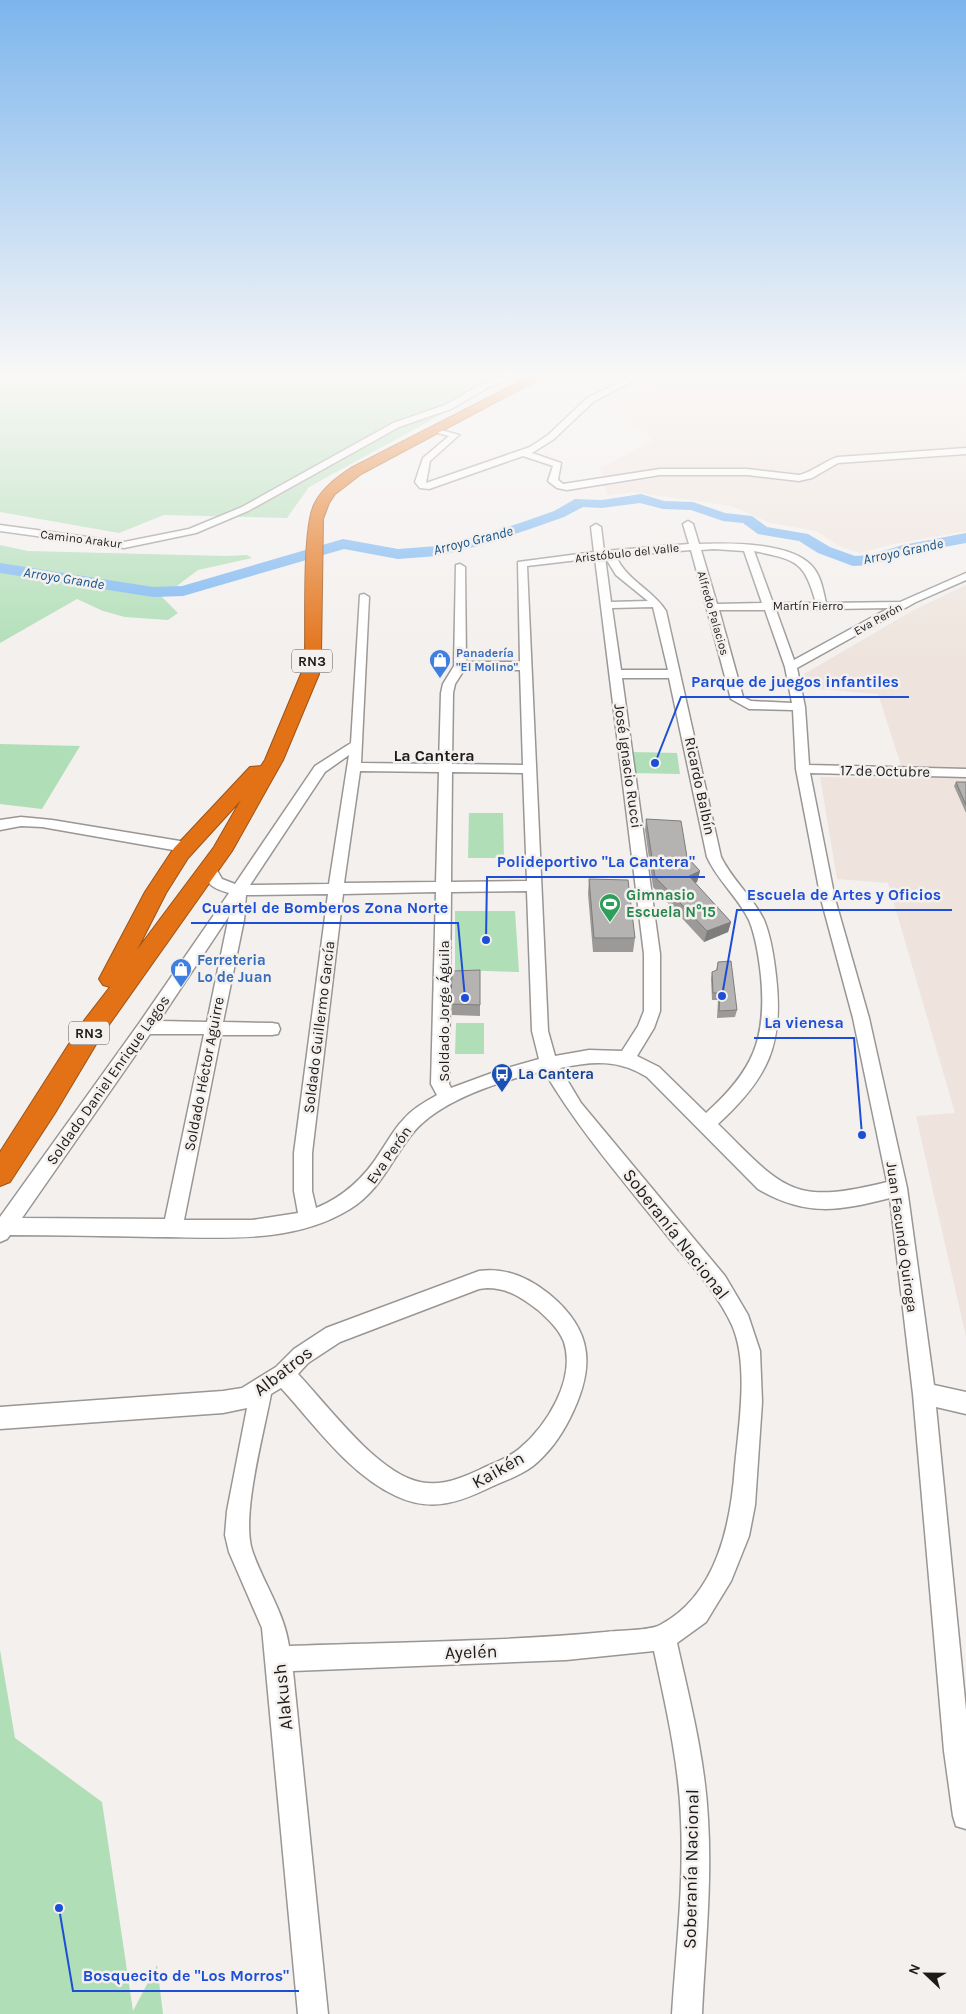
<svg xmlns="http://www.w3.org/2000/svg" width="966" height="2014" font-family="Karla,sans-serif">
<rect width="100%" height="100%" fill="#f3f0ee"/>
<!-- built -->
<path fill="#eee4dd" d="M688 377H966V531L893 544 860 553 839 546 816 531 770 523 732 506 633 492 607 496 600 468 654 440 610 408Z
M966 585V1337L916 1116 955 1113 888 883 837 879 820 777 905 778 878 694 808 688 804 674 912 611Z"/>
<!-- green -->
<path fill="#b0deb7" d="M0 377H510L309 487 287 518 164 515 119 533 0 512Z
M0 545 28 551 226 556 247 555 252 558 198 570 162 597 178 613 168 620 125 617 103 611 77 599 0 643Z
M0 744 80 746 42 809 0 804Z
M631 752 677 753 680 774 633 773Z
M469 813H503L504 858H468Z
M455 911H515L519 972 455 970Z
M456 1023H484V1054H455Z
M0 1650 15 1738 102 1802 133 2011 157 1965 163 2014H0Z"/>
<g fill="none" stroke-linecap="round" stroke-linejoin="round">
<!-- river -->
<path fill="#7bb6f2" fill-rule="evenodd" d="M641 494 664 501 693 502 725 513 752 516 767 527 808 534 830 547 855 556 870 555 903 545 966 533V543L906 554 872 565 853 566 818 553 799 541 758 534 743 523 723 521 691 510 663 509 640 503 602 508 583 507 564 517 530 529 478 546 437 556 398 559 344 549 183 596 153 597 0 573V563L153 587 182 586 343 539 398 549 437 546 469 539 520 523 554 511 575 499 602 500Z"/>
<!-- minor casing -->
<g stroke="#999694" stroke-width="3">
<path id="minor" d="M507 377H519L491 386 451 409 399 427 248 511 196 533 124 548 0 531V525L124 542 189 529 242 507 393 423 445 405 485 382Z
M630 377H640L593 402 554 439 532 453 561 463 558 480 563 484 660 469H747L799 475C813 472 824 461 838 457L966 448V454L838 463 812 478 799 481 747 475H660L567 490 557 488 548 481 553 466 523 456 429 489 420 488 415 482 423 458 449 436 434 432V428L459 435 430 461 426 483 530 447 548 435 587 398Z
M688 521 693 524 699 544C730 543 790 542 812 566 821 576 823 590 826 603L900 602 966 573V580L916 602 797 668 805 707 809 765 966 769V777L810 773 835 899 869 1018 907 1188 934 1385 966 1392V1414L936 1407 966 1710V1829L956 1826 953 1816 944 1751 913 1394 890 1198C839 1211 806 1217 758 1189L647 1077C618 1059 593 1061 560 1068L581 1103 725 1276 748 1315 760 1351 762 1402 755 1505 749 1536 731 1581 706 1622 677 1643C690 1701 705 1759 708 1819 712 1884 705 1949 702 2014H672C676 1950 684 1885 681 1820 679 1763 666 1707 654 1651L566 1660 293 1671 328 2014H298L262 1628 229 1552 225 1535 227 1511 247 1408 223 1413 0 1429V1407L223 1391 242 1388 276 1367 294 1349 326 1328 479 1271C505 1267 529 1278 549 1294 594 1331 595 1368 570 1418 561 1436 549 1453 533 1466 521 1475 507 1480 493 1486 460 1502 432 1513 396 1496 349 1474 315 1425 281 1388L271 1394C264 1433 241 1515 252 1550 263 1583 284 1611 289 1646 394 1642 500 1642 605 1632 619 1630 649 1631 660 1625 717 1595 731 1524 735 1466 739 1424 749 1364 732 1325 717 1293 692 1266 669 1238 626 1184 580 1132 544 1071 503 1080 439 1100 412 1134 391 1160 380 1191 350 1209 292 1245 220 1237 154 1237 106 1236 58 1235 10 1235L7 1239 0 1242V1217L140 1022 229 893C215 889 206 885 203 870L205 867H215L222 879 235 884 315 766 351 743 360 595 364 594 369 597 361 763 439 764 441 693 443 684 454 666 456 565 460 564 465 567 466 662H520L518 562 594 552 591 527 596 524 601 527 604 551 689 544 683 524ZM714 549 744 551 762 603 717 604 701 550ZM691 550 731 699 749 709 793 710 796 769 821 899 853 1018 887 1182C791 1206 784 1189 718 1124 768 1078 784 1045 776 976 774 958 771 937 764 920 753 897 732 880 721 857L666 611C653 590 626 580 616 556ZM754 551C796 560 804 560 816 603H773ZM605 557 616 575 648 601 611 602ZM595 558 644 954V1011L638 1026 622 1051 589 1050 555 1056 548 1031 527 566ZM653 607 668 670H621L612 608ZM889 608 794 660 776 610ZM719 610H765L785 667 792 703 751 701 743 697ZM464 670H520L523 765 452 764 453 693 455 684ZM622 678H669L707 857C717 880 738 897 749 920 756 937 759 958 761 976 767 1039 753 1071 706 1113L659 1067 637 1056 654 1028 660 1011V954ZM349 755 329 884 250 885 325 772ZM360 771 439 772 436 882 344 883ZM452 772 523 773 527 881 451 882ZM527 891 532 1031 539 1059 500 1070 451 1088 449 1084 451 892ZM436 892 431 1084 437 1095C425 1102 412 1109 403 1120 394 1129 388 1141 381 1151 365 1177 345 1196 316 1208L312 1191V1153L343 894ZM328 894 294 1153V1191L298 1213 252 1220H184L221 1035H272L278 1034 280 1029 278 1024 272 1023 223 1022 244 920 246 895ZM229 916 207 1022 159 1021ZM150 1034H204L165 1219 22 1218ZM487 1288C508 1288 522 1298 538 1310 548 1319 559 1329 564 1342 576 1379 547 1426 519 1449 507 1459 493 1463 479 1470 457 1480 435 1489 410 1479 370 1463 328 1406 298 1374L308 1363 340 1342 479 1289Z
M21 817 52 820 186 842 193 847 186 852 173 850 42 827 21 826 0 830V820Z"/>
</g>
<!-- highway casing -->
<g stroke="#9d5317" stroke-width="2">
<path id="highway" d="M529 377H537L539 379 361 474 335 494 329 503 323 519 321 653 319 674 283 760 232 851 101 1036 55 1113 10 1182 0 1186V1152L83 1022 110 987 103 985 99 979 145 892 174 848 250 767 261 766 265 760 301 674 305 653C306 622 302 525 315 503 323 487 337 478 351 468ZM241 800 214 847 137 950 166 893 188 858Z"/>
</g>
<!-- minor -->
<use href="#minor" fill="#fff" fill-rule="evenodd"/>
<!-- highway -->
<use href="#highway" fill="#e37116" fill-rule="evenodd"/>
</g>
<!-- wall -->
<path fill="#9c9a98" d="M956 782H966V813L954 786Z
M646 819 687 857 700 871 697 882 695 883 731 922 728 932 704 942 653 887 645 830Z
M589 879 635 938 633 952H593L588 894Z
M718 962 737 1010 735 1017 717 1018 718 1000H712L711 979 712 972 716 971Z
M480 970V1016L452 1015 451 1004Z"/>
<!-- shaded-wall -->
<path fill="#7f7d7c" d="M700 871 697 882 686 887 689 876Z
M731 922 728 932 704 942 707 931Z"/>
<!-- building -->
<path fill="#b5b3b1" stroke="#7f7d7c" d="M956 782H966V805Z
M646 819 681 821 687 857 700 871 689 876 731 922 707 931 655 877Z
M589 879 628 880 635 938H594Z
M731 961 737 1010 719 1011 720 993H713L712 972 717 970 718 962Z
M480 970V1005L451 1004 452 971Z"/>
<!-- sky -->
<linearGradient id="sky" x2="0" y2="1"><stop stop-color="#7cb5ec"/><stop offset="0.57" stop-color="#faf8f7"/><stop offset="1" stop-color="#faf8f7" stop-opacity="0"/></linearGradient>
<rect width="966" height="659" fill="url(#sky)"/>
<!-- icons -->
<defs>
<g id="shop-pin" transform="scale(1.125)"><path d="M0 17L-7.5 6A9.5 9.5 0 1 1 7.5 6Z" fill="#3f7fe0" stroke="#f3f0ee"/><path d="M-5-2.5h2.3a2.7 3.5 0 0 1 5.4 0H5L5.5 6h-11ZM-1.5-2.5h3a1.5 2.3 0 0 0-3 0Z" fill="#fff"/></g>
<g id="stadium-pin" transform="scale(1.125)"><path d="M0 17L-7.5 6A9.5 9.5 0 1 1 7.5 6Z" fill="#2e9e5b" stroke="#f3f0ee"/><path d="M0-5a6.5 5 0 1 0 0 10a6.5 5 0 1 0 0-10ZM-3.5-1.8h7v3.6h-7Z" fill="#fff"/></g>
<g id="bus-pin" transform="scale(1.125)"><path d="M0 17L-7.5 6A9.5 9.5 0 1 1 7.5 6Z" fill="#1a4fb4" stroke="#f3f0ee"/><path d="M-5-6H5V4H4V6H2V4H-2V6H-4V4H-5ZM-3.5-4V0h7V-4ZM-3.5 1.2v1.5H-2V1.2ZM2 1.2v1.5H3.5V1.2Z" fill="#fff"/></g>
</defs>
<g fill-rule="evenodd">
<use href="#shop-pin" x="440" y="660"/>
<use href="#stadium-pin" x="610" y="904"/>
<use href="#shop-pin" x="181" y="969"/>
<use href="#bus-pin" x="502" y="1074"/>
</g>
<g text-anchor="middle" stroke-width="5" stroke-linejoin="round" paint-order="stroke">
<!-- far-street labels -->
<g font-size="12" fill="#1c1b1a" stroke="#f3f0ee">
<text transform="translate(81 539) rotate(7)" y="4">Camino Arakur</text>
<text transform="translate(627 553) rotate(-6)" y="4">Aristóbulo del Valle</text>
<text x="808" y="610">Martín Fierro</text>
<text transform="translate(713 613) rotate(74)" y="4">Alfredo Palacios</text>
<text transform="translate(878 619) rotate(-29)" y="4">Eva Perón</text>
</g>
<!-- far-shop labels -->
<g font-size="12" font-weight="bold" fill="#366cbe" stroke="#f3f0ee" text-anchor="start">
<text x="456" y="657">Panadería<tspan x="456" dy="14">"El Molino"</tspan></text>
</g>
<!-- far-water labels -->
<g font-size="14" font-style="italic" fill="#15538a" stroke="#f3f0ee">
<text transform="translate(473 540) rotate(-14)" y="5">Arroyo Grande</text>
<text transform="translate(903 551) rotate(-12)" y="5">Arroyo Grande</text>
<text transform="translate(64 578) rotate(9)" y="5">Arroyo Grande</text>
</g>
<!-- shield labels -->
<g fill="#f3f0ee" stroke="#5c5b5a" stroke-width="1">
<rect x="292" y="649.5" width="40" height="23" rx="4"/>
<rect x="69" y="1021.5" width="40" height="23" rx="4"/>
</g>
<g font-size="14" font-weight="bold" fill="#1c1b1a">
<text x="312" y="666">RN3</text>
<text x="89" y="1038">RN3</text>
</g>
<!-- street labels -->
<g font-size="15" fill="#1c1b1a" stroke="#f3f0ee">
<text transform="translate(628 766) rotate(82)" y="5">José Ignacio Rucci</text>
<text transform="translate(885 771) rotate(1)" y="5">17 de Octubre</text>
<text transform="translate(700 786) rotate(78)" y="5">Ricardo Balbín</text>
<text transform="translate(444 1011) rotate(-90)" y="5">Soldado Jorge Águila</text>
<text transform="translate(319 1027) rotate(-83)" y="5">Soldado Guillermo García</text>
<text transform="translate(204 1074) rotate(-79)" y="5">Soldado Héctor Aguirre</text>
<text transform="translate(108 1080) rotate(-55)" y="5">Soldado Daniel Enrique Lagos</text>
<text transform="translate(389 1155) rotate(-55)" y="5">Eva Perón</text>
<text transform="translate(902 1237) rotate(82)" y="5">Juan Facundo Quiroga</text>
</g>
<!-- leisure labels -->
<g font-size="15" font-weight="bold" fill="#27864d" stroke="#f3f0ee" text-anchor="start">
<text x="626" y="900">Gimnasio<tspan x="626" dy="17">Escuela N°15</tspan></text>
</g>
<!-- shop labels -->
<g font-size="15" font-weight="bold" fill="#366cbe" stroke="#f3f0ee" text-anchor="start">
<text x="197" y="965">Ferreteria<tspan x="197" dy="17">Lo de Juan</tspan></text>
</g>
<!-- transit labels -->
<g font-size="15" font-weight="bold" fill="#164399" stroke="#f3f0ee" text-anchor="start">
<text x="518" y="1079">La Cantera</text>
</g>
<!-- far-district labels -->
<g font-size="16" font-weight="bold" fill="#1c1b1a" stroke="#f3f0ee">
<text x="434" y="761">La Cantera</text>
</g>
<!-- near-street labels -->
<g font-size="18" fill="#1c1b1a" stroke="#f3f0ee">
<text transform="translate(676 1234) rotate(52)" y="6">Soberanía Nacional</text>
<text transform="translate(283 1371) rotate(-38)" y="6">Albatros</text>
<text transform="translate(498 1470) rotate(-29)" y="6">Kaikén</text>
<text transform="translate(471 1652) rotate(-2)" y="6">Ayelén</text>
<text transform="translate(283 1697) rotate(-96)" y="6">Alakush</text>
<text transform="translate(691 1869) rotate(-89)" y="6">Soberanía Nacional</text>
</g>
</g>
<!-- callouts -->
<path fill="none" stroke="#1d4ed8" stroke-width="2" d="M655 763L681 697H909M486 940L487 877H705M722 996L737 910H952M465 998L458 923H191M862 1135L854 1038H754M59 1908L73 1991H299"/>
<g fill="#1d4ed8" stroke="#f3f0ee" stroke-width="2">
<circle cx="655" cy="763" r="5"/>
<circle cx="486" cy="940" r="5"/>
<circle cx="722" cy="996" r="5"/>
<circle cx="465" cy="998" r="5"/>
<circle cx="862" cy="1135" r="5"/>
<circle cx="59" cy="1908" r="5"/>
</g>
<g font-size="16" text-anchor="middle" font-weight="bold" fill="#1d4ed8" stroke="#f3f0ee" stroke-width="5" stroke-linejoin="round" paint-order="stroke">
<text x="795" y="687">Parque de juegos infantiles</text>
<text x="596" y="867">Polideportivo "La Cantera"</text>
<text x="844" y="900">Escuela de Artes y Oficios</text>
<text x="325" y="913">Cuartel de Bomberos Zona Norte</text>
<text x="804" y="1028">La vienesa</text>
<text x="186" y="1981">Bosquecito de "Los Morros"</text>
</g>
<!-- north arrow -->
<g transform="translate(926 1974) rotate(292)" stroke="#f3f0ee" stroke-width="4" paint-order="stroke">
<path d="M0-4L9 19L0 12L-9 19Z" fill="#1c1b1a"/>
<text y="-8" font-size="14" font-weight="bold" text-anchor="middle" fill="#1c1b1a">N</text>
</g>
</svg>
